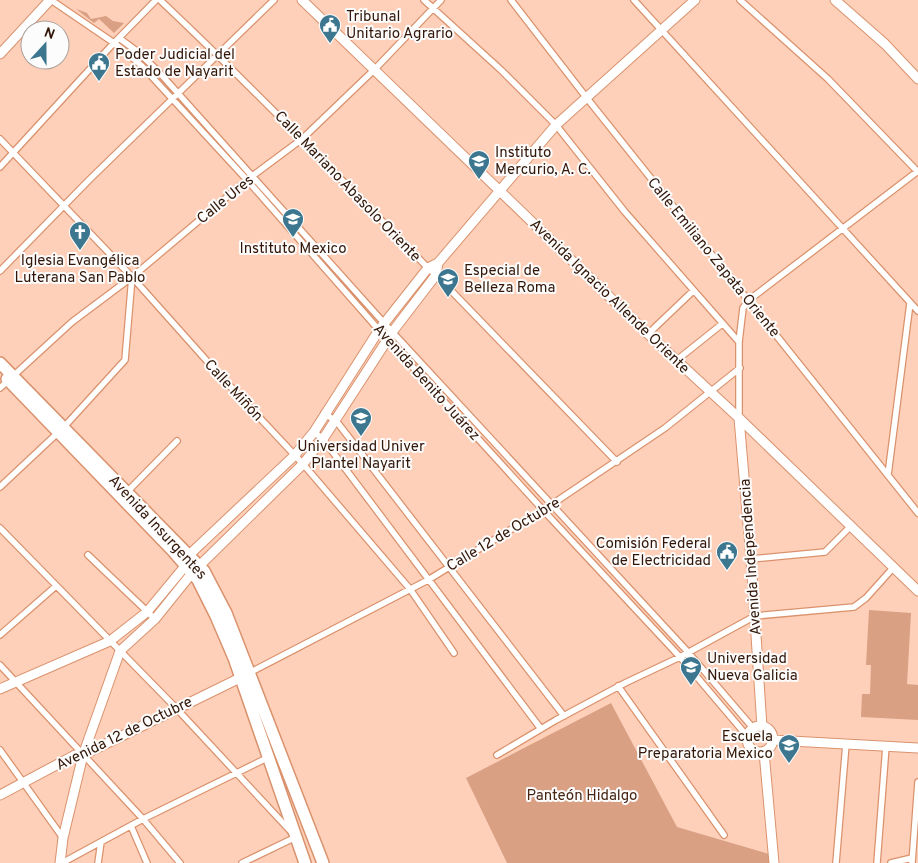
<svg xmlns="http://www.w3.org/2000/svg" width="918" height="863" font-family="Overpass,sans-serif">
<rect width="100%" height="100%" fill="#fed0b9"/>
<!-- green -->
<path fill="#d9a084" d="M76 9 87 13 91 19 106 16 113 21 124 23 114 33 99 19 94 23Z
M869 610 911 613 907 684 918 685V720L861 717 862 694H870L871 665H866Z
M611 703 677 827 769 854 770 863H507L466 778Z"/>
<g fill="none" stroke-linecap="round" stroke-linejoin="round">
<!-- street casing -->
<g stroke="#da926d" stroke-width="8">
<path id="street" d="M51 0 117 45 142 66 247 180 379 330 543 510 680 657 747 736
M160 0C252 87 340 178 428 268L436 275 617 462
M424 0 501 70 556 125 625 212 739 342
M511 0 586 97 918 513
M634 0 918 311
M740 0 828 79 918 172
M119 38 138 52 158 71 384 323 687 651 753 728
M0 139 132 277 215 370 303 464 410 589 454 653
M0 167 111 46 156 0
M0 271 89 180 274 0
M648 334 693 291
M677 360 722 324
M0 388 72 322 132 277 247 180 302 139 375 69 441 0
M324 413 337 422 564 716
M739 418V342L743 308 749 300 918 171
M314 432 323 439 541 729
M888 475 910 303
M0 487 64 427 125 360 132 277
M127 492 177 441
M0 528 176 708 296 837 242 863
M88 555 155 619
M751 559 825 552 851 526
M0 635 56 586
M0 665 143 819 180 863
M249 673 428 580 551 505 665 428 740 368
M618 686 724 835
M0 750 63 838
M497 755 556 720 625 683 680 657 755 616 854 607 866 598 893 568
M131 826 147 863
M62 863 143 819 267 758
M98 863 101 842
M836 863 846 744
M877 863 886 746
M891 863 912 858
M912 863 918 782"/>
</g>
<!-- secondary casing -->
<g stroke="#da926d" stroke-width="11">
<path id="secondary" d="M302 0 648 334 739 418 918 591
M835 0 885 44 918 79
M739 418 751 559 762 727
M0 689 110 641 147 612 186 565 189 555 294 456 314 432 379 330 428 268 438 263 556 125 695 0
M747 739a13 13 0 1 1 26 0a13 13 0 1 1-26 0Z
M773 740 918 748
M764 752 774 863
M0 795 75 755H83L246 675
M60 863 63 838 83 755 120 651 155 619 192 573 303 464 323 439 393 331 436 275 438 263"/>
</g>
<!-- primary casing -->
<g stroke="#da926d" stroke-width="11">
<path id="primary" d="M0 54 50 0"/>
</g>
<!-- highway casing -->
<g stroke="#da926d" stroke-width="14">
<path id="highway" d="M0 363 204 571 226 613 323 863
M7 379 173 551 198 580 216 616 234 658 305 863"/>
</g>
<!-- street -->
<use href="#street" stroke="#fff" stroke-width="5.5"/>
<!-- secondary -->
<use href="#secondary" stroke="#fff" stroke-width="9"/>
<!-- primary -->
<use href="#primary" stroke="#fff" stroke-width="9"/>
<!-- highway -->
<use href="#highway" stroke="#fff" stroke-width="11"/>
</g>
<!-- icons -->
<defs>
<g id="civic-pin" transform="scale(1.125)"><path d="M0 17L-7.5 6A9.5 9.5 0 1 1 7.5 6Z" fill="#3c778f" stroke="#fcfcfc"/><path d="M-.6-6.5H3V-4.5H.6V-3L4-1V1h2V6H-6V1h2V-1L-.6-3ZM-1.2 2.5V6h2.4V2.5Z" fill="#fff"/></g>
<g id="university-pin" transform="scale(1.125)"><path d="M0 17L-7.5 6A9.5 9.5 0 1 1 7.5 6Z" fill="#3c778f" stroke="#fcfcfc"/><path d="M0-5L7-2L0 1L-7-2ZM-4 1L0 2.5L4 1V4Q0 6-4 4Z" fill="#fff"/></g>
<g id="church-pin" transform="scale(1.125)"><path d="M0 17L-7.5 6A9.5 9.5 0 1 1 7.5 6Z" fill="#3c778f" stroke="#fcfcfc"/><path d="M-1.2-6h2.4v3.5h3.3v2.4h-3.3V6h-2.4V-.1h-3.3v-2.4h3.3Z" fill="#fff"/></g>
</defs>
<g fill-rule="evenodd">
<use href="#civic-pin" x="330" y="25"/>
<use href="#civic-pin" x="99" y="63"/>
<use href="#university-pin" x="479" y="161"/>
<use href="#university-pin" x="293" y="219"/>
<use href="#church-pin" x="80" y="232"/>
<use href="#university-pin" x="448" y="279"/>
<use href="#university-pin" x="361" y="418"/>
<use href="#civic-pin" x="727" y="552"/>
<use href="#university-pin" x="691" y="667"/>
<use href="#university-pin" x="789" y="745"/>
</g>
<g text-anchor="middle" stroke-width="4" stroke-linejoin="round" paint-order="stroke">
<!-- poi labels -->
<g font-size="15" fill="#321708" stroke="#fcfcfc" text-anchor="start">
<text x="346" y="21">Tribunal<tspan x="346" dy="17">Unitario Agrario</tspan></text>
<text x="115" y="59">Poder Judicial del<tspan x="115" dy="17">Estado de Nayarit</tspan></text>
<text x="495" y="157">Instituto<tspan x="495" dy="17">Mercurio, A. C.</tspan></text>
<text x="293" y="253" text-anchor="middle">Instituto Mexico</text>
<text x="80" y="265" text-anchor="middle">Iglesia Evangélica<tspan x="80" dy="17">Luterana San Pablo</tspan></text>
<text x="464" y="275">Especial de<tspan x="464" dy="17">Belleza Roma</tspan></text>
<text x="361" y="451" text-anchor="middle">Universidad Univer<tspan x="361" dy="17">Plantel Nayarit</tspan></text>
<text x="711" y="548" text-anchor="end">Comisión Federal<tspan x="711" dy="17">de Electricidad</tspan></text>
<text x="707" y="663">Universidad<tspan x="707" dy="17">Nueva Galicia</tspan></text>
<text x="773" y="741" text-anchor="end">Escuela<tspan x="773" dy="17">Preparatoria Mexico</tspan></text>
</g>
<!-- street labels -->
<g font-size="15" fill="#321708" stroke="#fcfcfc">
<text transform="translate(348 186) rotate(46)" y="5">Calle Mariano Abasolo Oriente</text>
<text transform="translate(225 199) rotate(-39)" y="5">Calle Ures</text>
<text transform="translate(714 257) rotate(51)" y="5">Calle Emiliano Zapata Oriente</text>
<text transform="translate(610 296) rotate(44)" y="5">Avenida Ignacio Allende Oriente</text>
<text transform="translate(427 382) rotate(48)" y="5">Avenida Benito Juárez</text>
<text transform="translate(234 390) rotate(47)" y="5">Calle Miñón</text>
<text transform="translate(158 527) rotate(47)" y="5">Avenida Insurgentes</text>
<text transform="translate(503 534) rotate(-31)" y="5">Calle 12 de Octubre</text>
<text transform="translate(750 557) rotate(-94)" y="5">Avenida Independencia</text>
<text transform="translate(124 733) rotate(-26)" y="5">Avenida 12 de Octubre</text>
</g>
<!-- park labels -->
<g font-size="15" fill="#462513" stroke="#fcfcfc">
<text x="582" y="800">Panteón Hidalgo</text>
</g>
</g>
<!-- north arrow -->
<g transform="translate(45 45) rotate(21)"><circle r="24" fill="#fcfcfc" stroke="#aba09a"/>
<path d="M0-4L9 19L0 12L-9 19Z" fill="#3c778f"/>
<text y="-8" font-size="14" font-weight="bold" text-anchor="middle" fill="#321708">N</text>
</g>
</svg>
